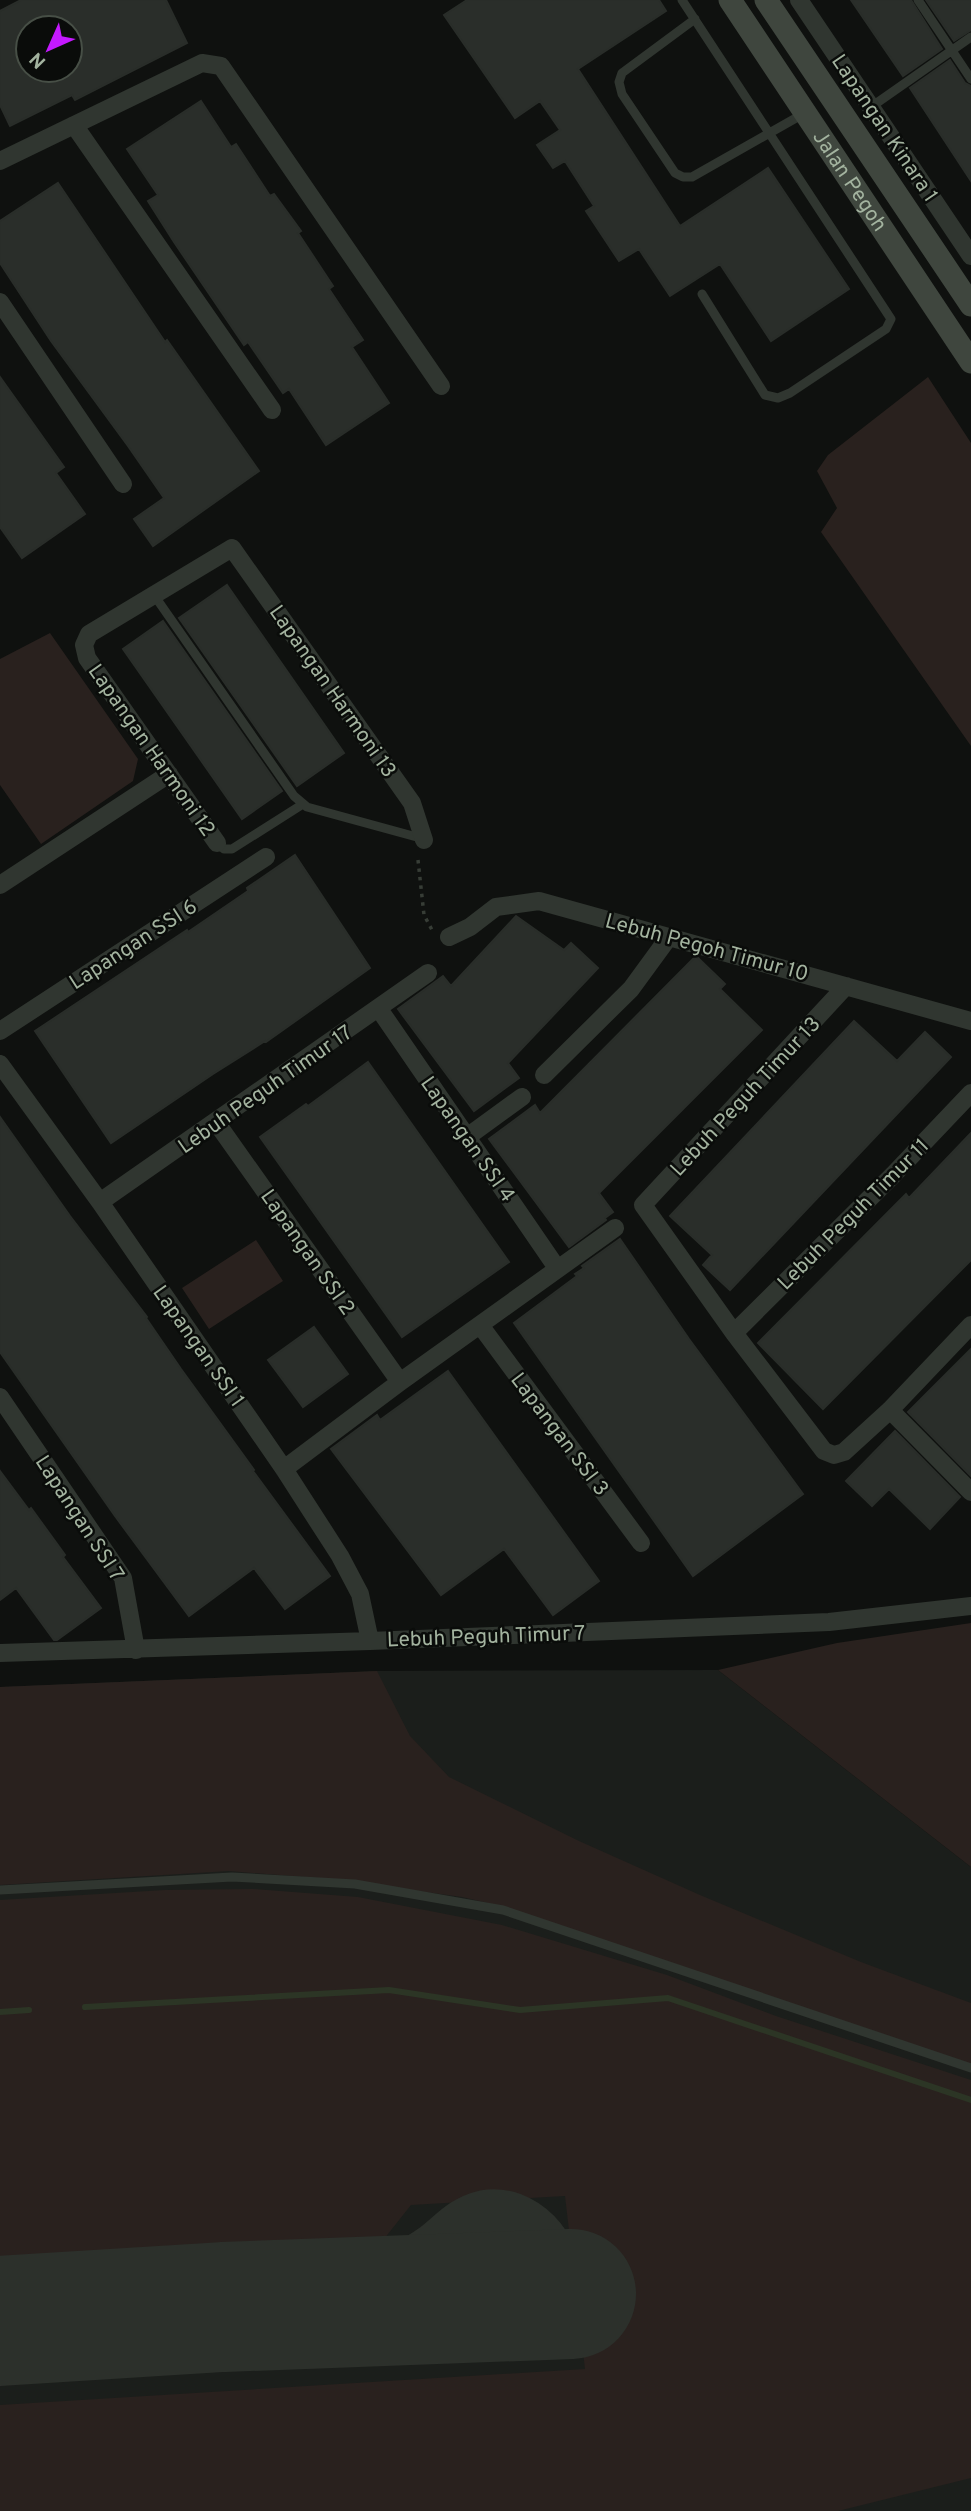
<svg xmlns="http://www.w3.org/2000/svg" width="971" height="2511" font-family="Overpass,sans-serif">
<rect width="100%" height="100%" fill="#0f110f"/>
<!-- built -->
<path fill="#1b1e1b" d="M718 1670 971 1867V2511H0V1687L377 1671Z"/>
<!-- green -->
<path fill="#29211e" d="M928 377 971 443V746L821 532 837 508 817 471 828 455Z
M50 633 138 759 133 781 41 844 0 785V659Z
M256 1240 283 1281 209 1329 182 1288Z
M971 1623V1867L718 1670 837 1643Z
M377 1671 410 1736 449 1777 579 1841 700 1895 861 1962 971 2003V2064L505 1907 462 1897 330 1879 229 1871 0 1885V1687Z
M253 1889 358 1897 502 1925 667 1975 776 2016 971 2080V2478L838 2511H0V2405L585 2369 565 2196 411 2205 384 2239 0 2263V1900L165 1890Z"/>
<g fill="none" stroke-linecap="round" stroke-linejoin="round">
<!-- stream -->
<path stroke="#2c3525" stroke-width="6" d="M85 2007 389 1990 520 2010 668 1998 971 2100
M0 2012 29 2010"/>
<!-- taxiway -->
<path stroke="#2c302b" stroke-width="52" d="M223 2307 287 2305 363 2313 510 2333C526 2322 548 2307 553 2286 561 2248 521 2209 485 2216 463 2221 453 2235 436 2248 425 2256 411 2264 399 2270 382 2279 363 2288 345 2294 326 2300 306 2301 287 2305"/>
<!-- runway -->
<path stroke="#2c302b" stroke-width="130" d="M0 2321 223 2307 571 2294"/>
</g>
<!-- building -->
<path fill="#2a2e2a" stroke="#292d29" stroke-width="2" fill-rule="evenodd" d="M21 0H166L187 43 75 100 72 95 10 126 0 105V11ZM28 28H70V70H28Z
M467 0H659L666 11 578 69 680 226 768 168 849 289 771 341 720 264 670 296 639 249 619 261 586 211 594 206 565 161 553 168 537 145 560 130 540 101 515 118 444 15Z
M851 0H911L942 49 903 76Z
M926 0H971V30L954 41Z
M950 60 965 83 971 86V181L910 88Z
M201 101 231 147 236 144 270 196 274 194 301 231 298 233 333 286 329 289 363 340 352 347 389 403 326 445 289 389 283 393 248 342 244 345 174 242 148 201 158 195 127 149Z
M58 183 165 342 167 340 259 471 153 546 134 519 164 498 128 446 51 341 0 263V221Z
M0 377 64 467 56 473 85 514 22 558 0 527Z
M227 585 344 753 297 786 179 618Z
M163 621 282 791 242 819 123 649Z
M295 855 370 968 266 1042 265 1041 213 1074 111 1143 35 1031 187 930 188 932 248 891 247 888Z
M516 916 564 950 571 943 598 968 508 1063 519 1078 474 1111 398 1009 443 976 451 986Z
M696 956 725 984 720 989 762 1030 599 1193 613 1212 605 1218 606 1220 569 1247 489 1139 535 1105 540 1113Z
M854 1021 897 1061 925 1032 951 1057 730 1290 703 1265 712 1255 670 1216Z
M368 1062 509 1262 402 1337 260 1137 306 1104 308 1106Z
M0 1117 70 1216 147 1317 146 1318 181 1369 254 1470 253 1471 330 1576 285 1609 254 1568 189 1616 115 1516 0 1352Z
M971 1133V1260L823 1409 758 1343 906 1194 909 1198Z
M620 1239 689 1339 803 1494 693 1576 514 1323 577 1276 575 1274 584 1268 582 1266Z
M314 1327 348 1374 303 1407 268 1360Z
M971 1349V1476L908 1412Z
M448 1371 599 1581 553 1615 504 1549 441 1595 331 1449 377 1415 380 1420Z
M895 1431 960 1497 930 1529 889 1489 872 1506 846 1481Z
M0 1471 29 1510 31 1508 65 1555 63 1557 101 1608 57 1640H54L16 1588 0 1600Z"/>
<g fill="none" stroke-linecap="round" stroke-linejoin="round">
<!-- path -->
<path stroke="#373d36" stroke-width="3.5" stroke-dasharray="3.5 5" stroke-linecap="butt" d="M418 860 424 915 432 930"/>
<!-- lane -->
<path stroke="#303630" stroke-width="9" d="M682 0 891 319 886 329 790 393 778 398 765 395 702 294
M918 0 971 79
M695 19 622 73 619 82 622 94 675 173 683 177H692L803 114
M871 107 971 37
M154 595 294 796 307 807 424 839
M217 843 224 849H232L303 804
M0 1890 232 1877 355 1884 503 1910 971 2068"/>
<!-- street -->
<path stroke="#303630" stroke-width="18" d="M799 0 971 256
M74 125 272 410
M0 161 202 63 221 66 441 386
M0 302 123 484
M217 843 87 658 84 645 89 634 232 548 412 803 424 840
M0 885 169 774
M449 937 470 927 496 907 539 901 971 1021
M846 986 643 1205 734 1333 824 1451 834 1455 844 1452 890 1410 971 1325
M379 1009 557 1268
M0 1031 266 857
M0 1064 100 1202 284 1469 340 1556 360 1594 370 1641
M544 1075 631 989 669 937
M216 1122 400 1382
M467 1137 522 1097
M100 1202 428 973
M480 1325 641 1543
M734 1333 893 1175 971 1093
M0 1397 123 1578 136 1650
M890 1410 971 1492
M284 1469 400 1382 615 1228
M0 1653 370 1641 829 1622 971 1606"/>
<!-- secondary -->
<g stroke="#3f463e" stroke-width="23">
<path id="s1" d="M730 0 971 362"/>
<path d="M766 0 971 305"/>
</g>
</g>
<g text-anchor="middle" stroke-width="5" stroke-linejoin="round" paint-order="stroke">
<!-- street labels -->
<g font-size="21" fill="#a3b39f" stroke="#0a0c0a">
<text transform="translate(885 128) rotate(56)" y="7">Lapangan Kinara 1</text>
<text dy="7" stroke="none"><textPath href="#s1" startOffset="217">Jalan Pegoh</textPath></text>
<text transform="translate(333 691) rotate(55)" y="7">Lapangan Harmoni 13</text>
<text transform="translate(152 750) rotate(55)" y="7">Lapangan Harmoni 12</text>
<text transform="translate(133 944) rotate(-33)" y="7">Lapangan SSI 6</text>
<text transform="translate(707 947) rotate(15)" y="7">Lebuh Pegoh Timur 10</text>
<text transform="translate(265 1089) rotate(-35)" y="7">Lebuh Peguh Timur 17</text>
<text transform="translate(745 1096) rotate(-47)" y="7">Lebuh Peguh Timur 13</text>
<text transform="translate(468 1139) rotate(55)" y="7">Lapangan SSI 4</text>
<text transform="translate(853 1214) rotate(-45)" y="7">Lebuh Peguh Timur 11</text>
<text transform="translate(308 1252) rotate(55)" y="7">Lapangan SSI 2</text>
<text transform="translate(199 1346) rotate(55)" y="7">Lapangan SSI 1</text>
<text transform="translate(560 1434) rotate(53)" y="7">Lapangan SSI 3</text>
<text transform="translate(80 1518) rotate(57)" y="7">Lapangan SSI 7</text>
<text transform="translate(486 1636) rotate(-2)" y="7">Lebuh Peguh Timur 7</text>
</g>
</g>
<!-- north arrow -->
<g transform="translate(49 49) rotate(225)"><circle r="33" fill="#0a0c0a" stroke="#474f46" stroke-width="2"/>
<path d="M0-5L12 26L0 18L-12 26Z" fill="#c519ff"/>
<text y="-10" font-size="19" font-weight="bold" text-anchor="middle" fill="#a3b39f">N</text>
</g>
</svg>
